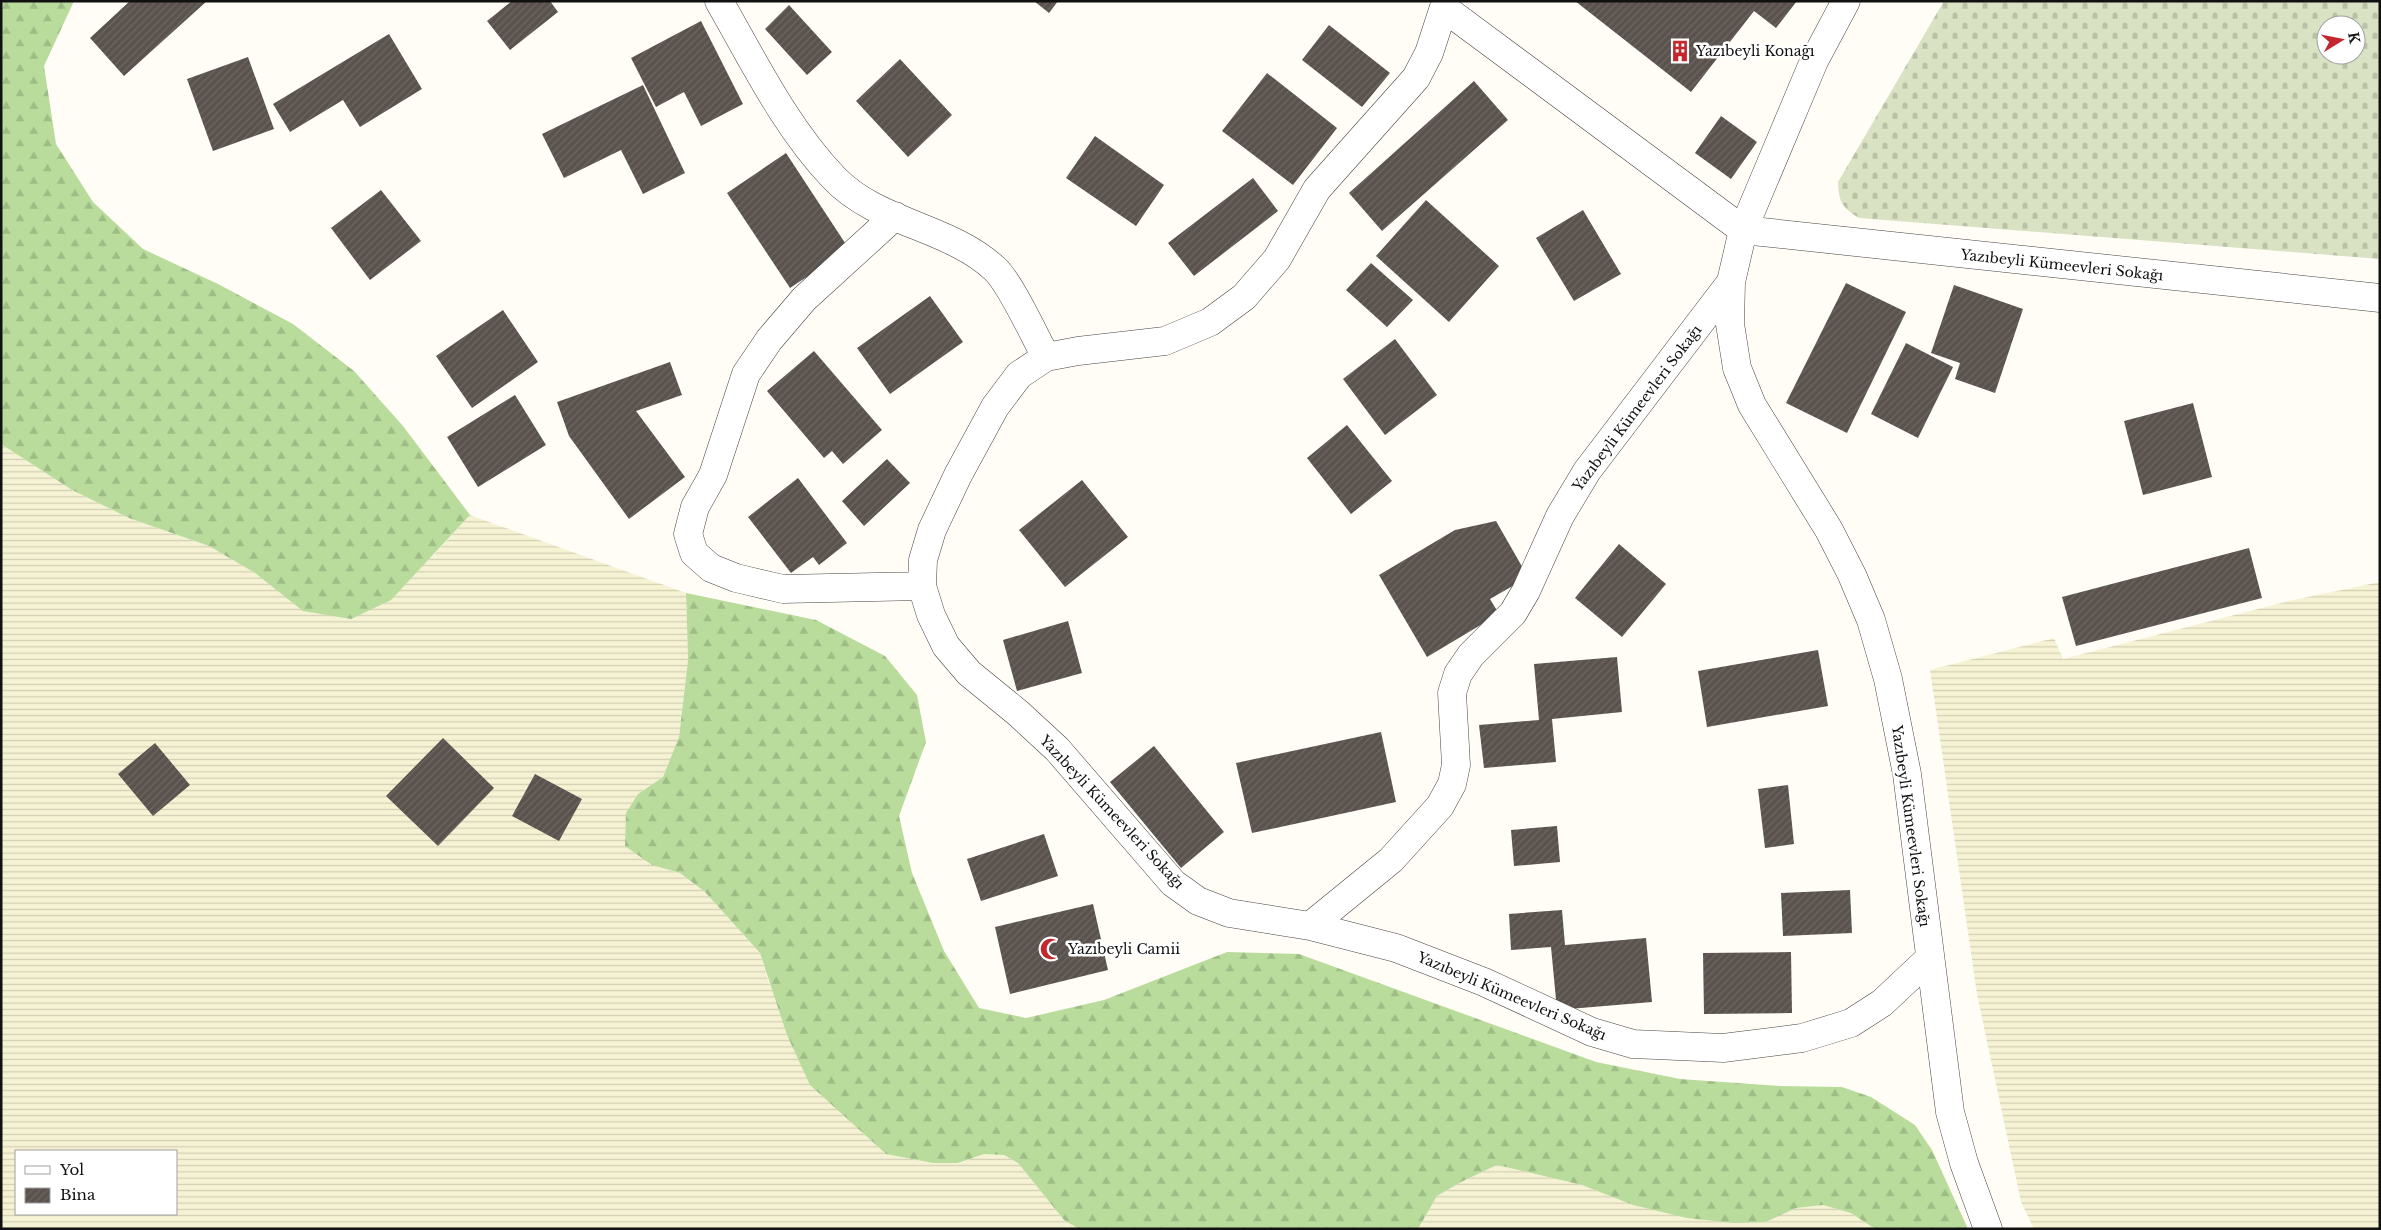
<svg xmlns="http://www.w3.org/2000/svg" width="2381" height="1230" font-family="'Libre Baskerville',serif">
<defs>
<pattern id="farmland-rules" width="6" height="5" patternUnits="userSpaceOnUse" patternTransform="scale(1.25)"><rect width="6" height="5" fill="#f6f3d4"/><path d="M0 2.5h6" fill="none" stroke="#d2cfb5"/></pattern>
<pattern id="forest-firs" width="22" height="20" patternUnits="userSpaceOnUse" patternTransform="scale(1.25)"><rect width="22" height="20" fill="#b9dc9c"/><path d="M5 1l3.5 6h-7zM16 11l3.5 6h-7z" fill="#9ebc85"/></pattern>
<pattern id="cemetery-stones" width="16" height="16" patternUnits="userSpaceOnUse" patternTransform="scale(1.25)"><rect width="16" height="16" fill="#d9e3c4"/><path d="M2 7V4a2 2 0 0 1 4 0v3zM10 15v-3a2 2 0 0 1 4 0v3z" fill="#b9c2a7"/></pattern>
<pattern id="building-hatch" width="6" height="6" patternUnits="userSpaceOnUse" patternTransform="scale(1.25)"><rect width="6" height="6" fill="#5a524d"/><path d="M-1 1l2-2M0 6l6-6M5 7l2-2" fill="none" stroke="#6d6662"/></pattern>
</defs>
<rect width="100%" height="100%" fill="#fffdf5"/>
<!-- farmland -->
<path fill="url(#farmland-rules)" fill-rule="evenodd" d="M1 444 72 490 129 518 209 546 255 573 431 558 470 515 686 593 688 660 679 737 663 777 638 794 652 865 680 873 705 892 760 953 769 983 864 1134 886 1154 933 1163H959L984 1154 1004 1155 1018 1163 1064 1220 1079 1229H1ZM16 1151H176V1214H16Z
M2380 582V1229H2034L2021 1202 1977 994 1930 670 2054 638 2063 659 2293 600Z
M1497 1165 1582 1185 1633 1205 1766 1222 1796 1208 1823 1205 1851 1213 1875 1229H1418L1437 1196 1463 1181Z"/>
<!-- forest -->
<path fill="url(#forest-firs)" d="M1 1H74L44 66 56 144 93 202 143 249 218 284 293 324 354 371 403 426 470 515 391 600 351 619 303 611 255 573 209 546 129 518 72 490 1 444Z
M686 593 816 620 885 656 917 695 926 742 899 816 912 873 944 951 979 1008 1026 1018 1104 1000 1227 952 1299 954 1596 1062 1680 1079 1780 1086 1842 1087 1871 1097 1915 1125 1932 1150 1968 1229H1875L1851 1213 1823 1205 1796 1208 1766 1222 1734 1223 1687 1218 1633 1205 1582 1185 1497 1165 1463 1181 1437 1196 1418 1229H1079L1064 1220 1018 1163 1004 1155 984 1154 958 1163H933L886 1154 810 1085 787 1035 760 953 705 892 680 873 652 865 625 846 626 813 638 794 663 777 679 737 688 660Z"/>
<!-- cemetery -->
<path fill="url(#cemetery-stones)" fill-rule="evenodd" d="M1944 1H2380V259L1859 218C1842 207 1839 203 1838 182ZM2326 25H2356V55H2326Z"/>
<!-- building -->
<path fill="url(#building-hatch)" d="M130 1H207L124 76 90 38Z
M512 1H550L558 12 510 50 487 21Z
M1034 1H1058L1049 13Z
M1575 1H1797L1776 28 1754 11 1691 92Z
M789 5 832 52 807 75 765 29Z
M701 21 743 104 701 126 684 92 656 107 631 58Z
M1329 25 1390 73 1362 107 1302 60Z
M389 34 422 89 360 127 343 100 290 132 273 104Z
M248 57 274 129 213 151 187 79Z
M900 59 952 115 908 157 856 101Z
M1267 73 1337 128 1293 185 1222 131Z
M1474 81 1508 120 1382 231 1349 193Z
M643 85 685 173 643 194 621 150 564 178 542 134Z
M1721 116 1757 142 1731 179 1695 153Z
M1095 136 1164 185 1136 226 1066 178Z
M786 153 849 249 790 288 727 193Z
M1253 178 1278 211 1194 276 1168 243Z
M381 190 421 241 370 280 331 228Z
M1426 200 1499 266 1449 322 1376 256Z
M1583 210 1621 274 1574 301 1536 238Z
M1371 263 1413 300 1387 327 1346 290Z
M1846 283 1906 312 1847 433 1786 403Z
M1954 285 2023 309 1995 393 1955 379 1960 363 1931 353Z
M930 296 963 342 890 394 857 348Z
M503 310 538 362 472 408 436 356Z
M1395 339 1437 395 1385 435 1343 379Z
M1906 343 1953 367 1918 438 1871 414Z
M814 351 882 430 843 464 832 451 824 458 767 391Z
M670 362 682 395 636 411 685 477 629 519 569 436 557 402Z
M515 395 546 445 478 487 447 437Z
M2193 403 2212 477 2143 495 2124 421Z
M1347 425 1392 481 1351 514 1307 458Z
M887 459 910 483 864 526 842 501Z
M798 478 847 543 819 565 813 557 791 573 748 517Z
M1082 480 1128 537 1065 587 1019 530Z
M1496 521 1528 577 1490 599 1499 614 1427 657 1379 575 1455 530Z
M1619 544 1666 584 1622 637 1575 598Z
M2249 548 2262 598 2076 646 2062 597Z
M1068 621 1082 673 1017 691 1003 640Z
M1818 650 1828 706 1707 727 1698 671Z
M1617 657 1622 712 1552 719 1556 762 1484 768 1479 725 1539 720 1534 664Z
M1381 732 1396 802 1252 833 1236 763Z
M443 738 494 788 438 846 386 796Z
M155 743 190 785 153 816 118 774Z
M1154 746 1224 832 1181 868 1110 782Z
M535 774 582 799 559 841 512 816Z
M1788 785 1794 844 1765 848 1758 789Z
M1557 826 1560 862 1514 866 1511 830Z
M1044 834 1058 876 981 901 967 859Z
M1850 890 1852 933 1783 936 1781 893Z
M1093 904 1108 970 1010 994 995 927Z
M1562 910 1565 945 1646 938 1652 1002 1557 1010 1551 947 1511 950 1509 914Z
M1791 952 1792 1013 1704 1014 1703 953Z"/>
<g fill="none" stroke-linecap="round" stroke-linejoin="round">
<!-- minor casing -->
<g stroke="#444" stroke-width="29">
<path id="minor" d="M719 1C754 62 786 128 834 178 878 224 949 226 995 269 1011 284 1034 335 1046 357
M1446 1 1429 53 1416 78 1317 189 1277 259 1244 297 1210 322 1165 341 1078 351 1046 357 1019 375 995 407 958 475 932 530 923 560 922 586 931 615 946 646 969 673 1018 713 1057 749 1173 883 1198 901 1229 913 1310 926 1396 948 1484 982 1592 1032 1633 1044 1723 1048 1802 1038 1851 1023 1882 1003 1930 958
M1846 1 1814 61 1743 230 1731 282 1730 324 1737 368 1752 405 1829 530 1852 575 1871 620 1888 679 1907 774 1950 1112 1964 1163 1988 1229
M1444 8 1743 230 2380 298
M895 216 804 299 769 340 746 374 713 475 695 507 688 534 694 553 711 568 736 578 783 589 922 586
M1310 926 1391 860 1440 806 1452 784 1456 765 1452 693 1458 674 1471 655 1513 613 1526 591 1560 516 1587 471 1731 282"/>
</g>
<!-- minor -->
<use href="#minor" stroke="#fff" stroke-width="28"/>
</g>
<!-- icons -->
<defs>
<g id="building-bare" transform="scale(1.725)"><path d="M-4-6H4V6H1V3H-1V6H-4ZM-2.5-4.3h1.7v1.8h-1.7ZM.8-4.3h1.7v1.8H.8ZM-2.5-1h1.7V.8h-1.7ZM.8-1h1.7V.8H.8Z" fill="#c4262e" stroke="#fff" stroke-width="2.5" paint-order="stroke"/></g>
<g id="mosque-bare" transform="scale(1.725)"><path d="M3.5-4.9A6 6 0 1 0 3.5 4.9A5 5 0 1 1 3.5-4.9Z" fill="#c4262e" stroke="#fff" stroke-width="2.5" paint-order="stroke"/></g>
</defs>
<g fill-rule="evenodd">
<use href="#building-bare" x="1680" y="51"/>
<use href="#mosque-bare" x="1051" y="949"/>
</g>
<g text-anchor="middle" stroke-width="5" stroke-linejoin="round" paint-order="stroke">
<!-- poi labels -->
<g font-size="14" fill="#111" stroke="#fff" text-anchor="start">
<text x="1696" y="56">Yazıbeyli Konağı</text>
<text x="1068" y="954">Yazıbeyli Camii</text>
</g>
<!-- street labels -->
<g font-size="14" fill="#111" stroke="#fff">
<text transform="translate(2062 265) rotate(6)" y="5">Yazıbeyli Kümeevleri Sokağı</text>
<text transform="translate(1637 408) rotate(-53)" y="5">Yazıbeyli Kümeevleri Sokağı</text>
<text transform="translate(1112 812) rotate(47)" y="5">Yazıbeyli Kümeevleri Sokağı</text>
<text transform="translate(1911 826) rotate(82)" y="5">Yazıbeyli Kümeevleri Sokağı</text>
<text transform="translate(1512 996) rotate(23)" y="5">Yazıbeyli Kümeevleri Sokağı</text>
</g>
</g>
<!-- border -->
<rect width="2381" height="1230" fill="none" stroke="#111111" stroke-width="5"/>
<!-- legend -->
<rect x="15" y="1150" width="162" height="65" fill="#ffffff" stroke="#a0a0a0"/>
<rect x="25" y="1166" width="25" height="8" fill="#ffffff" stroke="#a0a0a0"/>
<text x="60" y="1175" font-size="15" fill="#111111">Yol</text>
<rect x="25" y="1188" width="25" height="15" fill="url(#building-hatch)" stroke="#a0a0a0"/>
<text x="60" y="1200" font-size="15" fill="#111111">Bina</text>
<!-- north arrow -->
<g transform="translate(2341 40) rotate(80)"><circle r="24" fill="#ffffff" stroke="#a0a0a0"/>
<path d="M0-4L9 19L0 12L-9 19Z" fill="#c4262e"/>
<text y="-8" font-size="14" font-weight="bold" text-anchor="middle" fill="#111111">K</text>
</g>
</svg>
